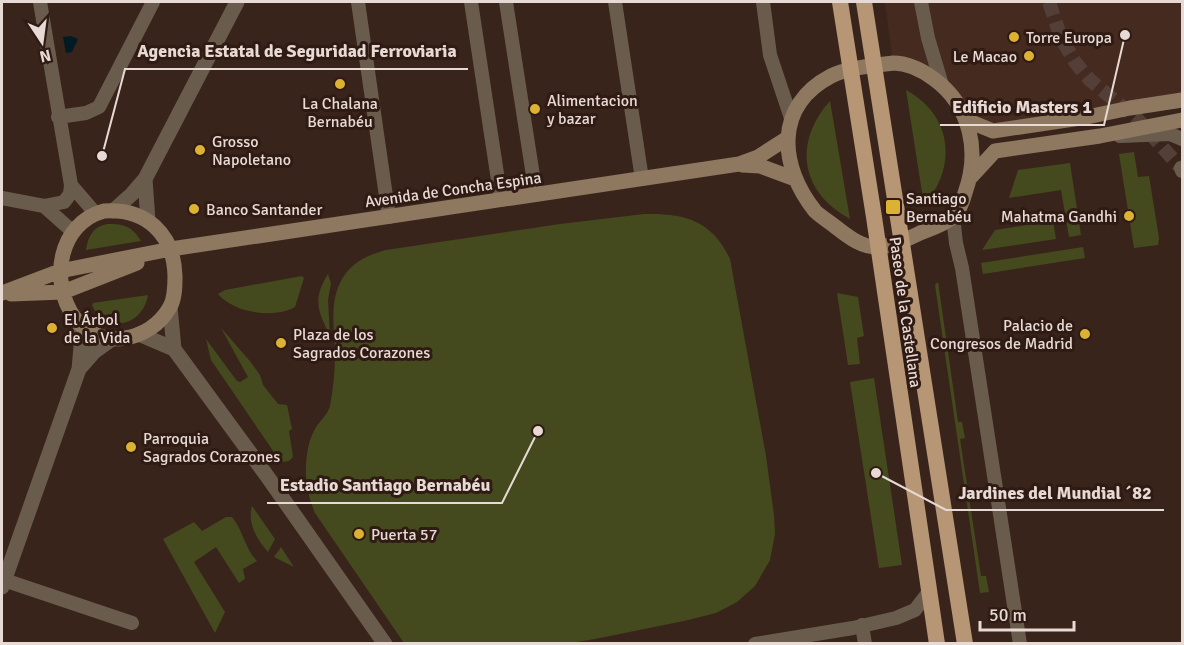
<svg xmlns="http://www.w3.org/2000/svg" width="1184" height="645" font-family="Signika,sans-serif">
<rect width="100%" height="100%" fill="#39241c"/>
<!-- built -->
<path fill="#452a1f" d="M885 2H1182V100L1003 130 966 120 942 85 893 63Z"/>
<!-- green -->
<path fill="#444a1e" d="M906 90C952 115 958 166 924 205Z
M830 101 850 219C800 192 793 142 830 101Z
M1134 152 1138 177 1149 176 1159 238 1158 245 1134 248 1119 154Z
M1070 163 1081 235 1069 237 1061 190 1009 198 1018 170Z
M644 214C684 213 712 220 730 259L766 456 774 515 775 534 770 560 755 586 737 602 716 613 684 621 595 639 564 644 404 643 315 513C308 496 305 482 306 464 307 452 309 439 315 429 320 420 327 416 330 406 333 390 335 372 335 356 335 333 329 305 340 283 349 264 366 255 386 250L560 224Z
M1053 221 1056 239 982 250 995 230Z
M107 224C124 224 132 226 141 241L86 250C88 236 93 227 107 224Z
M1083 247 1085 258 983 274 981 263Z
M328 274 331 283 328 300 330 336C318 311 312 300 328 274Z
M302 276 304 278 295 307C274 319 234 313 218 294L225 290Z
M938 282 958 422H962L965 438 960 439 981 576H986L989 592 980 593 935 285Z
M837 293 858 297 864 336 857 338 860 364 848 365Z
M148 295C143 326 106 335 92 305L93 303Z
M221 328 249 360 260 375 263 385 278 404 287 405 292 429 289 431 293 457 289 461 282 462 278 458 211 360 206 339 237 381 240 382 248 377Z
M874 378 902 565 879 568 850 382Z
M252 506 275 539 268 552C257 540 247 523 252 506Z
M226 517H232C243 530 245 549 257 561L243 569 245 579 239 583 216 547 194 562 225 612 215 633 163 539 194 522 202 531Z
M281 547 294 567 274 557Z"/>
<!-- water -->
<path fill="#001b23" d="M71 36 78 39 72 52 66 53 63 37Z"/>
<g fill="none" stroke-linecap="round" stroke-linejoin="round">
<!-- minor-tunnel -->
<path stroke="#533f38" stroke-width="14" stroke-dasharray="14 7" stroke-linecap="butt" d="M1049 2 1061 38 1075 62 1090 80 1138 120 1181 168"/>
<!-- minor -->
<path stroke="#6a5c4d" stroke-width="14" d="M358 2 389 217
M471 2 501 200
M506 2 536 195
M615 2 642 179
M763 2 770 55 791 118
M921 2 928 38 942 85
M58 117 86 113 99 107 153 2
M1120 136 1170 134 1182 139
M1181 168 1182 171
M71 185 96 214
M2 198 44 206 64 202 70 194 71 185 40 2
M44 206 72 231
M953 217 956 243 962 268 1020 644
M4 580 132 623
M862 625 865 644
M755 644 853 628 896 618 915 610 928 593"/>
<!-- tertiary -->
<path stroke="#6a5c4d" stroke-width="15" d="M145 179 148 221
M113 211 132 194 145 179 237 2
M170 307 174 349 267 476 385 644
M139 334 174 349
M79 369 94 352 112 339
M2 587 79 369 81 347 80 323"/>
<!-- secondary -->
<path stroke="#8e785f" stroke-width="15" d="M893 63C909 63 922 70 934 79 971 106 980 152 965 193 963 201 959 211 953 217 944 225 930 229 920 233 907 239 892 247 877 247 861 247 849 237 837 228 830 222 821 217 815 211 779 166 774 106 831 76 849 67 874 66 893 63Z
M966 120 993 131 1087 117 1130 108 1182 100
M742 165 760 166 795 179
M971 177 995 151 1100 136 1182 120
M104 211C146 208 174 234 175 276 175 286 175 298 170 307 150 343 98 351 74 317 49 281 59 223 104 211Z
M2 293 60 271 171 249 739 164 758 157 786 139
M11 294 63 292 137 263"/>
<!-- trunk -->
<path stroke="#b69674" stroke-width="16" d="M840 2 874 217 937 644
M864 2 965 644"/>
</g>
<!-- markers -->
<g fill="#dcb233" stroke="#2f1b13" stroke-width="2">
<circle cx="1014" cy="37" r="6"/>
<circle cx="1029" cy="56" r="6"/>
<circle cx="340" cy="84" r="6"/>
<circle cx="535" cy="109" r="6"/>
<circle cx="200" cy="150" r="6"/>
<rect x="885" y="199" width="16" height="16" rx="3"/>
<circle cx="194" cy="209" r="6"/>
<circle cx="1129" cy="216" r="6"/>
<circle cx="52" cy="328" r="6"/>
<circle cx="1085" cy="334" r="6"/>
<circle cx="281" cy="343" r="6"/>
<circle cx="131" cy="447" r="6"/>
<circle cx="359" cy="534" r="6"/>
</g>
<g text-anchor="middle" stroke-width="6" stroke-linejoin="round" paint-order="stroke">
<!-- poi labels -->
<g font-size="16" fill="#e7d9d4" stroke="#2f1b13" text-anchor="start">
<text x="1026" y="43">Torre Europa</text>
<text x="1017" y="62" text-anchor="end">Le Macao</text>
<text x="547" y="106">Alimentacion<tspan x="547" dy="18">y bazar</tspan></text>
<text x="340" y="109" text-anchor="middle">La Chalana<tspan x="340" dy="18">Bernabéu</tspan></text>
<text x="212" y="147">Grosso<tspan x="212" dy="18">Napoletano</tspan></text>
<text x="906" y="204">Santiago<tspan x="906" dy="18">Bernabéu</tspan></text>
<text x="206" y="215">Banco Santander</text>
<text x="1117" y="222" text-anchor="end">Mahatma Gandhi</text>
<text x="64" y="325">El Árbol<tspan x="64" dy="18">de la Vida</tspan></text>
<text x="1073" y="331" text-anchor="end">Palacio de<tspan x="1073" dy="18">Congresos de Madrid</tspan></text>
<text x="293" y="340">Plaza de los<tspan x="293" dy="18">Sagrados Corazones</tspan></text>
<text x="143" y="444">Parroquia<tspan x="143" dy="18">Sagrados Corazones</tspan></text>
<text x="371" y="540">Puerta 57</text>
</g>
<!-- street labels -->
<g font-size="16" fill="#e7d9d4" stroke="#2f1b13">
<text transform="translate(453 189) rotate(-8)" y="6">Avenida de Concha Espina</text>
<text transform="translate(906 312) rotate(82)" y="6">Paseo de la Castellana</text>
</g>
</g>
<!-- callouts -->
<path fill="none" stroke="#e7d9d4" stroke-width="2" d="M102 156L125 69H468M1125 35L1104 125H940M538 431L502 503H267M876 473L946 510H1164"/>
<g fill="#e7d9d4" stroke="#2f1b13" stroke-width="2">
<circle cx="102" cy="156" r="6"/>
<circle cx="1125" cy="35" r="6"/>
<circle cx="538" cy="431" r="6"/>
<circle cx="876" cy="473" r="6"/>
</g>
<g font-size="18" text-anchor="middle" font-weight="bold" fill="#e7d9d4" stroke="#2f1b13" stroke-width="6" stroke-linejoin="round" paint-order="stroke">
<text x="297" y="57">Agencia Estatal de Seguridad Ferroviaria</text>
<text x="1022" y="113">Edificio Masters 1</text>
<text x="385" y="491">Estadio Santiago Bernabéu</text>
<text x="1055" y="499">Jardines del Mundial ´82</text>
</g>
<!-- border -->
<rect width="1184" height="645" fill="none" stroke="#e7d9d4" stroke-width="6"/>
<!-- north arrow -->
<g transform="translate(42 42) rotate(167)" stroke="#2f1b13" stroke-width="4.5" paint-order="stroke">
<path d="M0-4.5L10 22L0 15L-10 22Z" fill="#e7d9d4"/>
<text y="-9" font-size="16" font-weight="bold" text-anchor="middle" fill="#e7d9d4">N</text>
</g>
<!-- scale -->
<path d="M980 621v9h94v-9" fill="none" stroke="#e7d9d4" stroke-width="3"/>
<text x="989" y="621" font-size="18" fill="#e7d9d4" stroke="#2f1b13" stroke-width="4.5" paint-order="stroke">50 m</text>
</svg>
